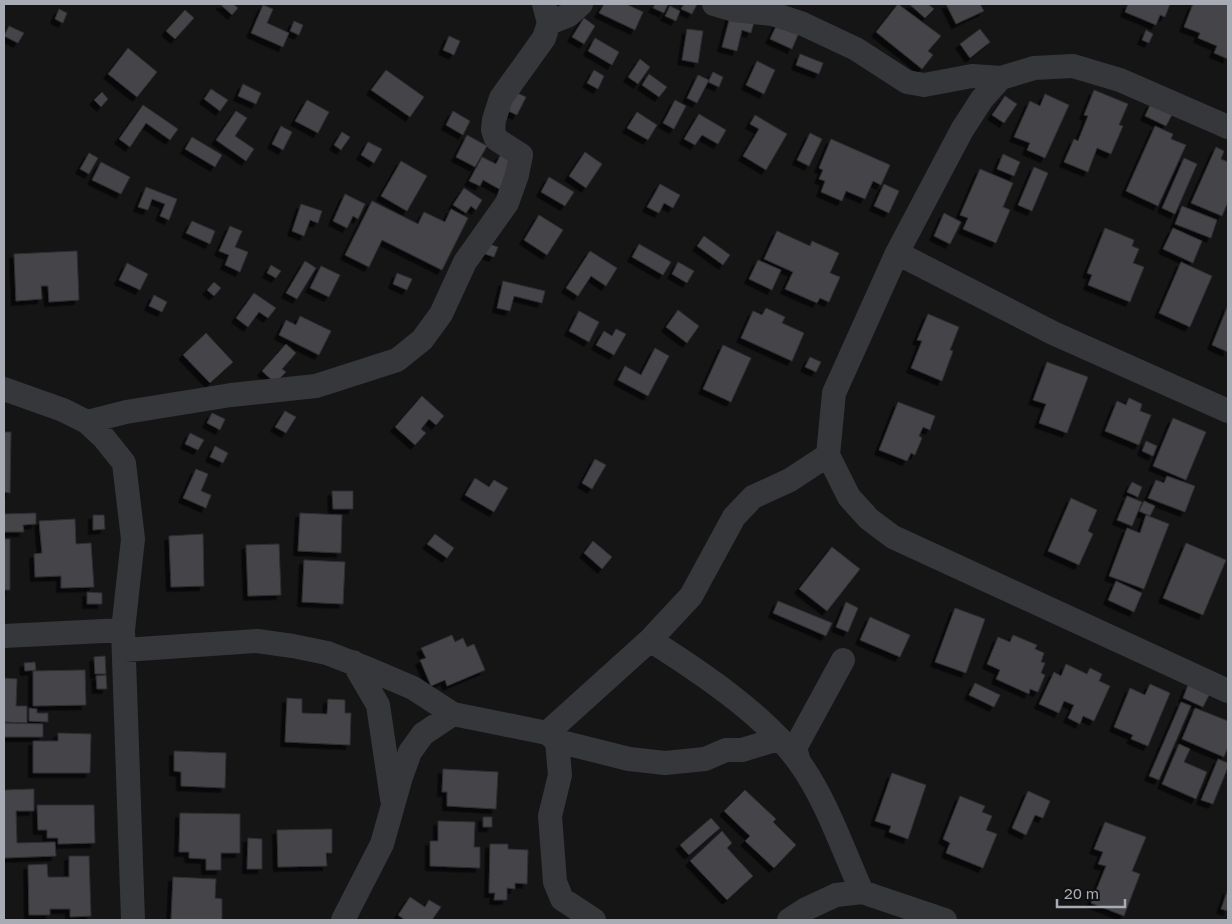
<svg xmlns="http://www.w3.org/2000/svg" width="1232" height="924" font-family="'Golos Text',sans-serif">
<defs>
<filter id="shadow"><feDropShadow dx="-4.5" dy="4.5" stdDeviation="0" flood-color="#0009"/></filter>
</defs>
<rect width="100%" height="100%" fill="#151516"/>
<!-- building -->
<path fill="#444549" stroke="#2f2f32" filter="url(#shadow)" d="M220 4H233L238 8 232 15Z
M604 4H626L643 12 635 30 599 13Z
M655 4H668L664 13 653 8Z
M684 4H697L692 14 681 9Z
M898 4 941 36 928 51 933 55 922 69 876 32Z
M909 4H928L934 9 925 18Z
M946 4H980L984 11 956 24Z
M1128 4H1170L1165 17 1160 15 1156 25 1125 12Z
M1193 4H1228V59L1214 53 1217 46 1198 38 1200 33 1184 27Z
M263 5 273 9 267 23 289 33 283 47 251 33Z
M670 6 680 11 676 21 665 16Z
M59 9 67 13 63 23 55 19Z
M185 10 194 18 175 39 166 31Z
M731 13 755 19 751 33 742 30 737 51 722 47Z
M584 18 595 26 584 44 572 37Z
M779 20 800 30 792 49 770 39Z
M294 21 303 25 299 35 290 31Z
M9 26 24 33 18 43 4 36Z
M687 29 703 31 698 63 682 60Z
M980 29 990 42 970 58 960 44Z
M1146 30 1153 34 1149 43 1142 40Z
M449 36 460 41 454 55 443 50Z
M595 38 619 52 612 65 588 51Z
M128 48 157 72 137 97 108 74Z
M800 54 823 63 819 74 796 65Z
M640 59 650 67 638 84 628 77Z
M757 61 775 70 764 94 746 85Z
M386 70 424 97 410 117 371 90Z
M594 70 604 76 598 89 587 83Z
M713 72 723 77 719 87 708 82Z
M649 74 667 87 659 97 642 85Z
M698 75 709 80 697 103 687 98Z
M243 84 261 93 256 104 238 96Z
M211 89 228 100 220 111 204 99Z
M1094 90 1128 104 1119 125 1123 126 1111 154 1097 148 1088 172 1064 162 1074 139 1078 141 1088 116 1084 115Z
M102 92 108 99 101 107 94 100Z
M515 92 526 97 517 115 506 110Z
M1045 94 1069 105 1045 158 1027 150 1030 143 1014 137 1030 101 1040 106Z
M1005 96 1017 104 1004 123 992 115Z
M307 100 329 112 318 133 295 121Z
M675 100 686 106 674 129 663 123Z
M1151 103 1173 113 1166 126 1145 116Z
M143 105 178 129 170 140 146 123 130 147 119 139Z
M236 111 247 118 235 136 254 149 246 161 216 140Z
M453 111 470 121 463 135 446 125Z
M637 112 657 125 648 140 627 128Z
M699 114 726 130 718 144 702 135 695 145 684 139Z
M755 115 787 134 766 170 743 156 759 129 750 124Z
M281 126 292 132 283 150 272 144Z
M1155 126 1173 134 1171 139 1186 145 1158 206 1126 191Z
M342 132 350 137 341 150 334 145Z
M810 133 822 139 809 166 797 160Z
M467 135 487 146 475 167 456 157Z
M192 137 222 155 215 167 185 149Z
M831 139 890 165 881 185 873 181 865 199 846 191 842 201 821 192 825 181 819 179 823 170 819 168Z
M368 142 382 149 374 163 361 155Z
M1216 147 1224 151 1221 159 1228 162V202L1222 216 1191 203Z
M585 152 602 164 586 188 569 176Z
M89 153 98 158 89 174 80 169Z
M501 154 516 161 501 190 483 180 480 186 469 181 482 157 496 164Z
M1003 154 1020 162 1014 176 997 169Z
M1184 158 1197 164 1175 214 1162 208Z
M401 161 427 176 407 211 381 196Z
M101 162 130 177 121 194 92 180Z
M1034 167 1048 173 1032 211 1018 205Z
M980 169 1013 183 1003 207 1010 210 996 243 963 229 968 218 960 215Z
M549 177 574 192 565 206 541 192Z
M660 184 680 195 673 208 664 203 659 213 647 207Z
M884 184 899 191 889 213 874 206Z
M146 187 177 199 169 220 160 216 165 204 152 199 148 210 138 207Z
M464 188 482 200 476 210 471 206 466 213 453 205Z
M345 194 365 204 358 219 353 216 347 228 333 221Z
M372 201 418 224 424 212 445 222 451 209 468 218 442 270 382 240 369 267 345 255Z
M301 204 322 211 318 223 310 220 304 236 292 231Z
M1182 206 1217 220 1211 238 1175 224Z
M944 213 961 222 950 244 934 236Z
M539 215 563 230 547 255 524 240Z
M192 221 215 231 210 244 186 233Z
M230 226 242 231 235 247 248 252 240 272 225 265 229 255 219 251Z
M1105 228 1134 240 1132 246 1139 249 1133 263 1144 267 1130 302 1088 285 1092 275 1087 273Z
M1173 228 1202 241 1193 263 1163 249Z
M777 231 810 246 812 241 839 253 830 273 840 277 829 302 820 298 817 303 785 289 793 272 764 259Z
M704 236 730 255 723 265 697 246Z
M489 244 498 247 494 257 485 254Z
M639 244 671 262 663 275 632 257Z
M77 251 79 300 49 302 48 286H41L42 299 16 301 14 254Z
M590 251 617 268 606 286 591 276 578 296 566 288Z
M758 260 781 270 772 290 749 279Z
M305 261 316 268 297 299 286 293Z
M678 262 694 271 687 283 672 274Z
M1181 262 1212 276 1190 327 1159 313Z
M127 263 148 274 140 290 119 280Z
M271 265 281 271 276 278 267 273Z
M321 266 340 275 329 297 310 288Z
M397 273 412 279 407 290 393 284Z
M503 281 545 291 542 303 514 296 510 311 497 308Z
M214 282 221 288 214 296 207 290Z
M254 293 276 308 268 318 259 312 248 327 236 318Z
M154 295 167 302 162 312 149 306Z
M1228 305V352L1212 345Z
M766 308 785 317 782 323 804 333 792 361 741 338 753 311 762 315Z
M678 310 699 326 687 343 666 327Z
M579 311 599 322 589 342 569 331Z
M928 314 959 327 950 350 953 351 942 381 911 368 922 341 917 340Z
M300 316 331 331 319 355 279 335 286 320 296 325Z
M616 329 626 334 614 355 596 345 604 331 612 336Z
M206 333 233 362 210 383 183 355Z
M286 344 296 353 282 369 286 372 275 383 262 371Z
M723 345 751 358 731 402 703 389Z
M655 348 669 356 648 396 618 380 625 366 641 375Z
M810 357 821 362 816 372 805 367Z
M1047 362 1088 377 1067 433 1039 423 1046 404 1033 400Z
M422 396 444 416 436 425 429 419 421 429 426 433 415 445 395 427Z
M1129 398 1142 404 1140 411 1151 415 1139 445 1105 431 1117 401 1126 405Z
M898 402 935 416 930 430 923 427 919 436 922 438 915 455 911 453 907 461 879 450Z
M285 411 296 417 286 433 275 427Z
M212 413 225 419 220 430 207 423Z
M1173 418 1206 432 1186 480 1153 466Z
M4 432H11L10 493 4 492Z
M190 433 204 440 198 450 185 444Z
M1146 441 1157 446 1153 456 1142 451Z
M215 446 228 453 223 463 210 457Z
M595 459 606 465 592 489 582 483Z
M196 469 208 474 201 491 211 495 206 508 183 498Z
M1167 476 1195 486 1185 512 1148 498 1156 480 1164 483Z
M475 478 489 487 494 480 508 488 494 512 465 495Z
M1132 482 1142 487 1138 497 1127 492Z
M332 491H353V509H333Z
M1127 496 1142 502 1132 526 1117 520Z
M1071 498 1097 510 1088 531 1093 534 1079 565 1048 551Z
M1144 501 1155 506 1150 516 1139 511Z
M36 513V524L23 525 24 532H4V514Z
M300 513 342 515 341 553 298 551Z
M93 515H104L105 529 93 530Z
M1146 515 1169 524 1144 589 1109 576 1127 528 1140 533Z
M75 519 76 544 91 543 94 587 61 588V576L35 577 34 554 42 553 39 521Z
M203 534 204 586 171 587 169 536Z
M435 534 454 548 447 558 427 544Z
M4 539H10V590H4Z
M593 541 612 557 602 569 584 553Z
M1186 543 1226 560 1203 615 1163 598Z
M279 544 281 595 248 596 246 545Z
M832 547 860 569 827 611 799 589Z
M304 560 345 562 343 604 302 602Z
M1116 581 1142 593 1134 612 1108 600Z
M87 592 102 593V604H87Z
M778 601 832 623 826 636 773 613Z
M846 602 858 608 848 632 836 627Z
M955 608 985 619 966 673 935 662Z
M870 617 910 635 900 657 860 640Z
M452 635 455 642 463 638 467 647 474 644 485 670 447 686 445 680 431 686 420 660 426 658 421 648Z
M1013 635 1037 645 1035 649 1044 653 1041 662 1045 663 1041 673 1045 675 1038 692 1030 689 1029 694 996 679 1000 670 987 664 998 637 1010 642Z
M105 656 106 674H95L94 657Z
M35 662 36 670 25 671 24 663Z
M1066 664 1087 674 1090 668 1102 674 1099 681 1110 686 1094 721 1083 716 1080 724 1068 718 1074 705 1064 701 1059 713 1039 704 1054 672 1061 676Z
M85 670 86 705 33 706V671Z
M106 675 107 689H97L96 676Z
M4 678 17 679 16 706H27V723L4 722Z
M975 683 1000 695 994 707 969 695Z
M1150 684 1170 693 1148 746 1131 739 1133 735 1114 727 1130 688 1145 695Z
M1188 685 1209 695 1203 707 1183 698Z
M287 698 302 699V713L327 714 328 699 345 700V713H351L350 745 285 742Z
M1181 702 1191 706 1159 780 1149 776Z
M29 708 37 709V713H48V722L29 721Z
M1195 708 1228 721V747L1224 757 1182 739Z
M4 723 43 724V737H4Z
M58 733 91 734 90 773H33V741H58Z
M1179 744 1190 749 1184 762 1207 772 1196 799 1162 784Z
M174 751 226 753 225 788 181 786V772L174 771Z
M1218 759 1228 763V767L1213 804 1201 800Z
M443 769 498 772 496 809 447 806V792H442Z
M892 773 926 785 908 839 889 832 891 826 875 821Z
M34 789V811H16L17 843 55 842 56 856 4 858V790Z
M745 790 776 819 773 822 796 845 774 868 745 841 750 836 724 811Z
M1028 791 1050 801 1043 818 1035 815 1026 835 1012 828Z
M960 796 985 806 982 812 992 816 986 830 997 834 983 868 946 853 950 843 943 839Z
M37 805H94L95 843 58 844V838H47V830H38Z
M180 813 240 814V853H221V870H206V859L189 858V852H179Z
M483 817H492V827H483Z
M711 818 720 828 689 855 680 845Z
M438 821 475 822 474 847H480V868L430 866V841H438Z
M1105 822 1146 837 1132 871 1140 874 1124 916 1091 903 1106 866 1098 864 1103 852 1094 849Z
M332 829V853H326L327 866 278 867 277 830Z
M722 831 732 843 727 848 753 876 727 900 690 861Z
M248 838 262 839V869H247Z
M490 844H508V849L528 850 527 884 515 883V889L507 888V900H494L495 893H489Z
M69 856H89L91 916 70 917V909H50V915H29L28 865 47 864 48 877H69Z
M173 877 216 879 215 898 222 899V920H171Z
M1228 889V911L1221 909Z
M410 897 425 907 429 900 441 907 432 920H405L398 915Z"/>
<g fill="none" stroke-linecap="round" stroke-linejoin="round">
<!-- minor -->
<path stroke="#36373b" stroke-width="24" d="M714 4 734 10 773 14 803 24 856 49 907 82 924 85 972 76 1001 78
M549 23 569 15 581 4
M1228 127 1120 80 1073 66 1034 68 1001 78 982 99 962 130 897 253 834 393 828 455 849 497 869 519 893 537 1228 691
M897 253 1053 333 1228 411
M4 389 63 410 87 422 104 438 124 463 133 539 123 630 133 920
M87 422 126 412 231 395 316 386 397 360 422 340 441 314 465 262 507 203 517 175 521 155 496 139 493 130 494 120 501 98 544 38 549 23 544 4
M828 455 790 480 753 497 734 517 691 596 650 640C699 671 765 715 799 762 826 799 843 850 862 892
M4 636 123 630
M124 650 257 641 293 646 327 653 371 670 413 688 453 714 547 733 557 741 629 759 665 763 705 759 726 750H742L778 739
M353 662 378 705 392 799
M547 733 650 640
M557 741 560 775 550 816 555 882 562 899 594 920
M799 762 795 748 843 660
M343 920 382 844 401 777 410 752 423 734 453 714
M789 920 806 909 836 895 862 892 945 920"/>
</g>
<!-- border -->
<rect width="1232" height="924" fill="none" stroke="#a8adb5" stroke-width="10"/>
<!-- scale -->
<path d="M1057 899v8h68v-8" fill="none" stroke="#a8adb5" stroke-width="2.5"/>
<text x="1064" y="899" font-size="15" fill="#a8adb5" stroke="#101011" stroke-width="4" paint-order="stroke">20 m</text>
</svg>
